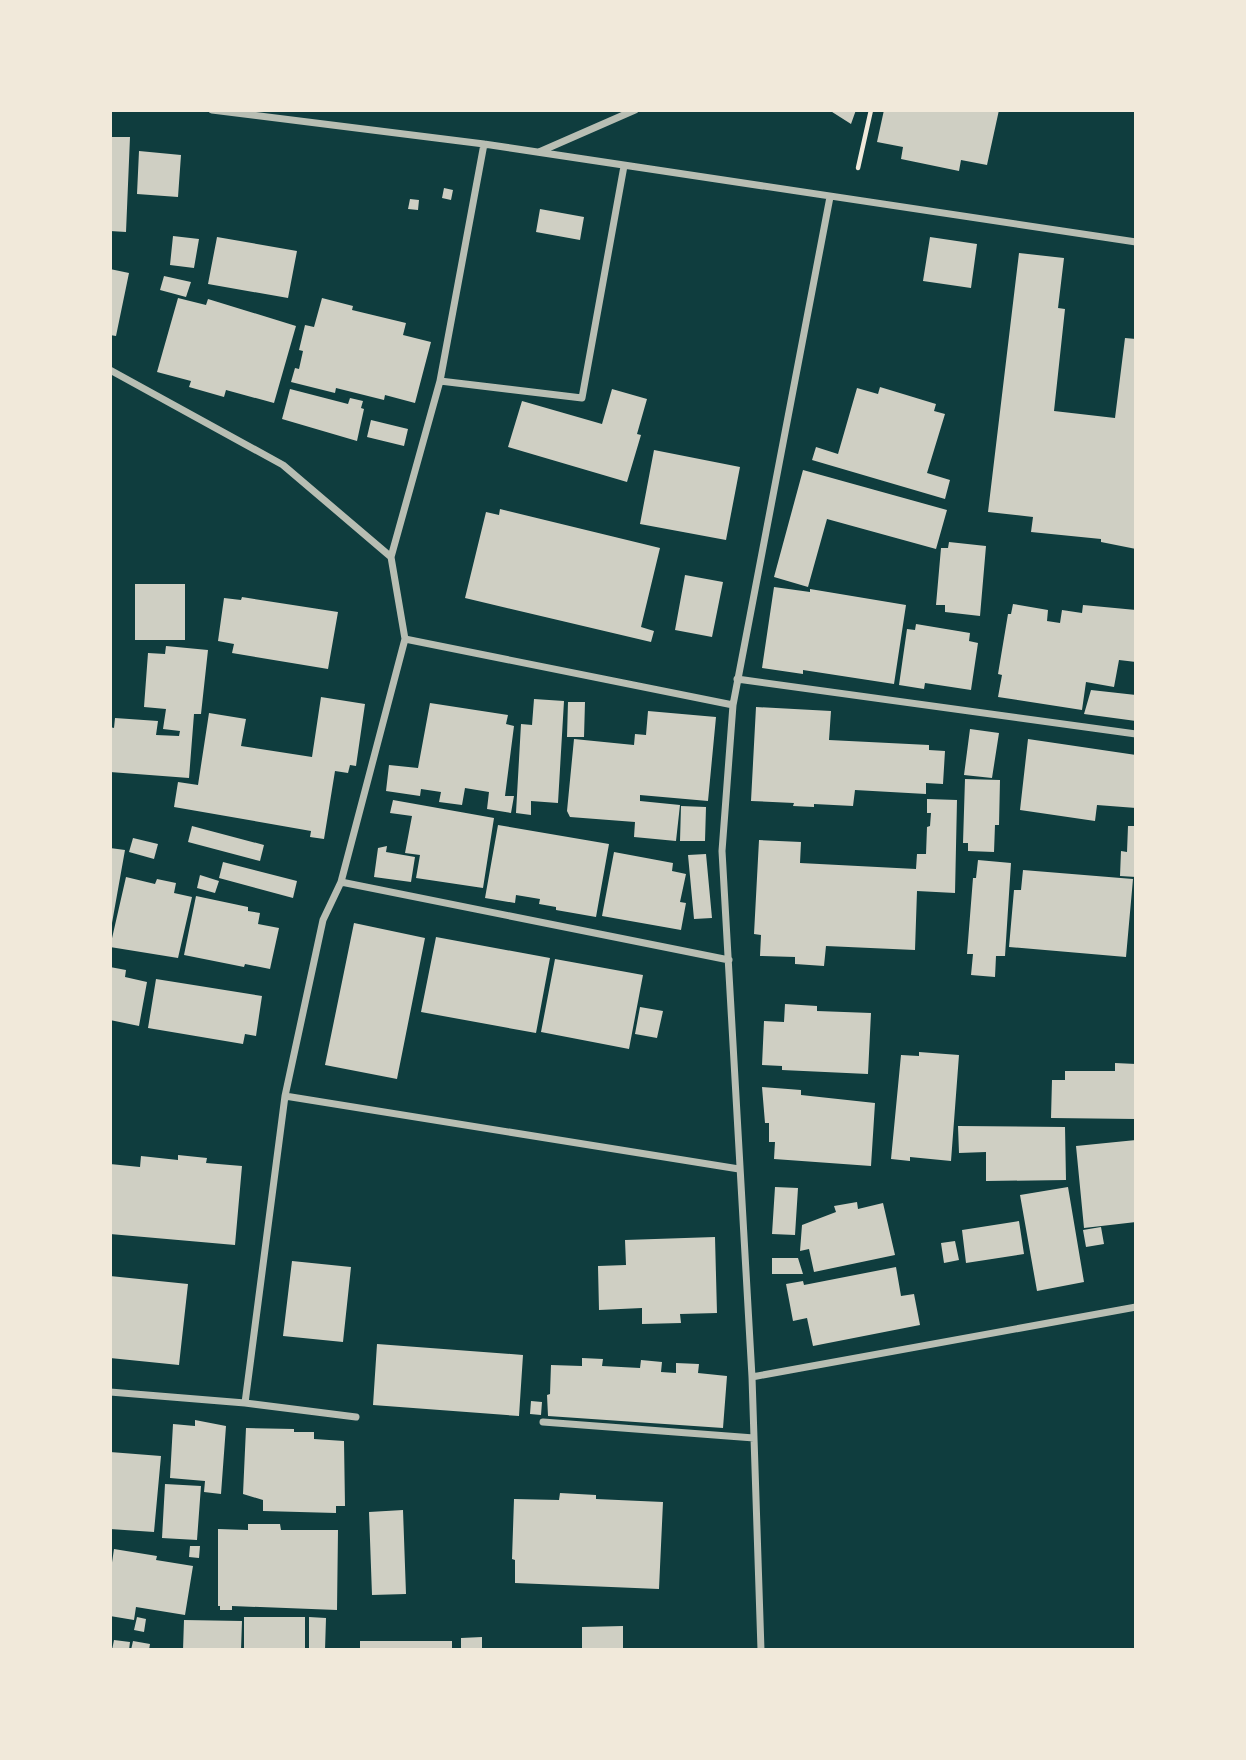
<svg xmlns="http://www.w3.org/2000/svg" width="1246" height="1760" font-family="'Sofia Sans Condensed',sans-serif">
<rect width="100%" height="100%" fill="#0f3d3e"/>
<!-- building -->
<path fill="#cfcfc3" d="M829 110H856L851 124Z
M884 110H999L987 165 961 160 959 171 901 159 903 147 877 142Z
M110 137H130L126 232 110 231Z
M139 151 181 155 178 197 137 194Z
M444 188 453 190 451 200 442 198Z
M410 199 419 200 418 210 408 209Z
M540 209 584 217 580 240 536 232Z
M173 236 199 239 194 268 170 265Z
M217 237 297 251 288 298 208 284Z
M930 237 977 244 971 288 923 281Z
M1019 253 1064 258 1058 308 1065 309 1054 411 1115 418 1125 338 1136 339V549L1101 542V539L1031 532 1033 517 988 512Z
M110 269 129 273 116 336 110 335Z
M164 276 191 282 186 297 160 290Z
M178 298 206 305 208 299 296 326 274 403 226 390 224 397 189 387 191 381 157 372Z
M322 298 353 306 352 310 406 323 403 335 431 342 415 403 385 395 384 400 336 388 335 393 291 382 295 368 299 369 303 351 299 350 305 325 314 327Z
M880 387 936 404 934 411 945 414 927 473 950 480 945 499 812 460 816 447 838 454 857 388 878 394Z
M290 389 348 404 350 398 363 401 361 408 364 409 357 441 282 419Z
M612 389 647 399 637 434 641 435 627 482 508 447 522 401 602 424Z
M371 420 408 429 404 446 367 437Z
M654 450 740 467 726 540 640 524Z
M803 470 947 510 936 549 827 519 808 587 774 577Z
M500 509 660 548 641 627 654 631 651 642 465 598 486 512 499 515Z
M949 542 986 546 980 616 945 612V605H936L941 548H948Z
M685 575 723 582 712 637 675 630Z
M135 584H185V640H135Z
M774 587 810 592V589L906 605 894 684 803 670V674L762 668Z
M242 597 338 612 328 669 232 653 234 644 218 641 224 598 241 600Z
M1013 604 1048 610 1047 621 1060 623 1062 610 1082 613 1083 605 1136 610V662L1119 660 1114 687 1086 682 1082 710 998 697 1002 675 998 674 1008 614H1011Z
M916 624 970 633 969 641 978 643 971 690 925 683 924 689 899 685 907 629 915 630Z
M166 646 208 650 201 714H194L189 778 110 772V727L114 728 115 718 158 721 156 735 179 736 180 731 163 729 166 709 144 707 148 653 165 654Z
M1091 690 1136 695V721L1084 714Z
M321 697 365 704 356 766 350 765 348 773 335 771 324 839 310 837 311 831 174 807 178 782 198 785 209 713 246 719 241 746 312 757Z
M534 699 564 701 558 803 531 801V815L516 813 521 724 532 725Z
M568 702H585L584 737H567Z
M430 703 508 715 506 724 514 726 505 796H514L511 813 487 809 489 792 465 788 462 805 439 802 441 792 421 789 420 796 386 791 389 765 418 768Z
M756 707 831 711 829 740 929 745V750L945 751 943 784 926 783V794L855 790 853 806 814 804V807L793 806 794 803 751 801Z
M648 711 716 717 708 801 640 795V801L680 805 676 841 634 837 635 822 570 817 567 811 574 739 634 745 635 734 646 735Z
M970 729 999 733 992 778 964 775Z
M1028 739 1136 755V808L1097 805 1095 821 1020 810Z
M965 779 1000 780 999 825H995L994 852 968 851V843H963Z
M927 799 957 800 955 893 917 891 915 950 826 946 824 966 795 964V957L760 956 761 935 754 934 759 840 801 842 800 863 916 869 917 854H926L927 827 930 826 931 813H927Z
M393 800 494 818 483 888 416 878 420 855 405 853 412 816 390 813Z
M681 806 706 807 705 841H680Z
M498 825 609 844 596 917 556 910V907L539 904 540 899 516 895 515 903 485 898Z
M192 826 264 845 260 861 188 842Z
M1128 826H1136V877L1120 876 1121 851 1127 852Z
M133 838 158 844 154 859 129 852Z
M387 846 386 852 415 857 411 882 374 877 378 848Z
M110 848 125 850 112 923H110Z
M614 852 673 863 672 871 686 874 680 902 686 903 681 930 602 916Z
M706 854 712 918 694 919 688 855Z
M978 860 1011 863 1005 956H996L995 977 971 975 973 954H967L973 878H976Z
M223 862 297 881 293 898 219 878Z
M1023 870 1133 879 1126 957 1009 947 1014 890H1021Z
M200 875 219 881 215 893 197 888Z
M126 877 155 884 157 879 176 883 174 893 192 897 178 958 110 947Z
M196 896 248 907V911L260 913 258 924 279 928 270 969 245 964 244 967 184 955Z
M354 923 425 938 397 1079 325 1065Z
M436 937 550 958 536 1033 421 1012Z
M555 959 643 975 629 1049 541 1032Z
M110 967 126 970 125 977 147 982 139 1026 110 1020Z
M156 979 262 996 256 1036 245 1034 243 1044 148 1028Z
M785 1004 817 1006V1011L871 1013 868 1074 782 1070V1066L762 1065 764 1021 784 1022Z
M640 1007 663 1011 657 1038 635 1034Z
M919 1052 959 1055 951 1161 910 1157V1161L891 1159 901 1055 919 1056Z
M1115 1063 1136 1064V1119L1051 1118 1052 1080H1065V1071H1115Z
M762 1087 801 1090V1095L875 1103 871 1166 774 1159 775 1142H769V1123H765Z
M958 1126 1065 1127 1066 1180 986 1181V1152L959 1153Z
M1136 1140V1222L1084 1228 1076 1146Z
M178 1155 207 1158 206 1163 242 1166 235 1245 110 1234V1164L140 1167 141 1156 178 1160Z
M775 1187 798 1188 795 1235 772 1234Z
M1068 1187 1084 1282 1037 1291 1020 1195Z
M857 1202 858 1209 883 1203 895 1255 814 1272 809 1249 800 1251 802 1225 836 1212 834 1206Z
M1019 1221 1024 1254 966 1263 962 1230Z
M1101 1227 1104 1244 1086 1247 1083 1230Z
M715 1237 717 1313 680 1314 681 1323 642 1324V1308L599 1310 598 1266 626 1265 625 1240Z
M955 1241 959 1260 944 1263 941 1243Z
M772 1258H798L803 1274H772Z
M292 1261 351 1267 343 1342 283 1336Z
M896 1267 901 1296 914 1294 920 1325 813 1346 807 1318 793 1321 786 1284 803 1281 804 1285Z
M110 1276 188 1284 179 1365 110 1358Z
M377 1344 523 1355 519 1416 373 1405Z
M582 1358 603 1359 602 1366 640 1368 641 1360 662 1362 661 1372 676 1373V1363L699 1364 698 1373 727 1376 723 1428 548 1416 547 1395 550 1394 551 1365 582 1366Z
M531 1401 542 1402 541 1415 530 1414Z
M195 1420 226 1426 221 1494 204 1492 205 1481 170 1478 173 1424 195 1426Z
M246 1428 294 1429V1432H314V1439L344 1441 345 1506H336V1513L263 1511V1500L243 1494Z
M110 1452 161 1456 154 1532 110 1529Z
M165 1484 201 1486 197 1540 162 1538Z
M560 1493 596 1495V1499L663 1502 659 1589 515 1583V1560L512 1559 514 1499 559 1500Z
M403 1510 406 1594 372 1595 369 1512Z
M248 1524H280L281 1530H338L337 1610 232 1606V1610H220V1606H218V1529L248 1530Z
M190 1546H200L199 1558 189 1557Z
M114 1549 157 1556 156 1560 193 1566 185 1615 136 1607 134 1620 110 1616V1576Z
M137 1617 146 1619 144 1632 134 1630Z
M244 1617H305V1650H244Z
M309 1617 326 1618 325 1650H309Z
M184 1620 242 1621 241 1650H183Z
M623 1626V1650H582V1627Z
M482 1637V1650H461V1638Z
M114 1640 130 1642 129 1650H112Z
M133 1641 150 1644 149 1650H131Z
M360 1641H452V1650H360Z"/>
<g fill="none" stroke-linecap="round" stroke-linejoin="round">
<!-- path -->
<path stroke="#f1e9da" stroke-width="4.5" d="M858 168 871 110"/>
<!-- minor -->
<path stroke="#b8beb3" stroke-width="7" d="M212 110 484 144 1136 242
M484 144 440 381 391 557 405 639 733 705
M539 152 635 110
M110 370 283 465 391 557
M440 381 582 398 624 166
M737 679 1136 734
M341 882 729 960
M285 1096 739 1169
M752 1377 1136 1307
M110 1392 245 1403 285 1096 323 920 341 882 405 639
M245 1403 356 1417
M543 1422 754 1438
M761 1650 752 1377 722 851 733 705 830 197"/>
</g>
<!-- border -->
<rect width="1246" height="1760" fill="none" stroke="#f1e9da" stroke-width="224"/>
</svg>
